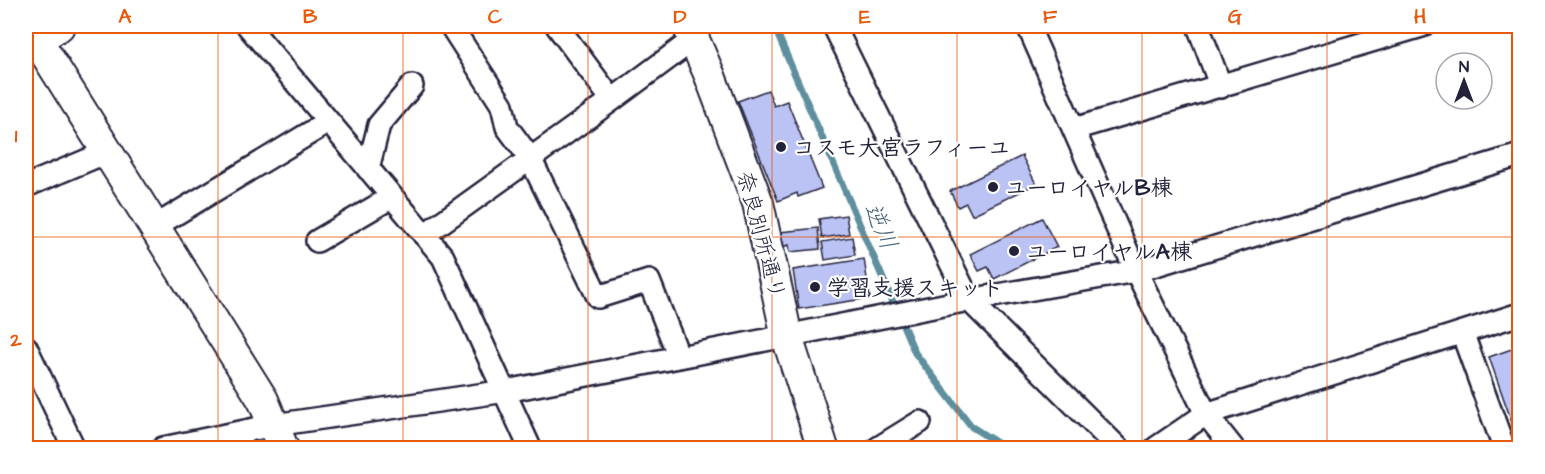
<svg xmlns="http://www.w3.org/2000/svg" width="1545" height="474" font-family="'Architects Daughter','Klee One',sans-serif">
<rect width="100%" height="100%" fill="#fff"/>
<filter id="ink" filterUnits="userSpaceOnUse"><feTurbulence type="fractalNoise" baseFrequency=".0167" numOctaves="2"/><feDisplacementMap in="SourceGraphic" scale="12" xChannelSelector="R" yChannelSelector="G"/><feConvolveMatrix kernelMatrix="1 2 1 2 8 2 1 2 1" color-interpolation-filters="sRGB"/></filter>
<g filter="url(#ink)">
<g fill="none" stroke-linecap="round" stroke-linejoin="round">
<!-- stream -->
<path stroke="#5e8f9e" stroke-width="7" d="M774 26 915 353 972 427 1005 448"/>
</g>
<!-- building -->
<path fill="#bbc3f5" stroke="#22223b" stroke-width="1.5" d="M768 90 774 106 787 101 822 188 798 197 797 193 778 201 738 101Z
M1022 156 1036 184 972 215 966 203 958 207 950 191Z
M846 215 849 234 822 238 819 219Z
M1042 218 1057 247 994 279 988 267 979 271 970 254Z
M818 228 820 249 790 252 789 245 782 247 780 232Z
M852 237 855 255 825 260 822 242Z
M864 259 870 298 799 309 793 270Z
M1520 346V429L1515 431 1489 357Z"/>
<g fill="none" stroke-linecap="round" stroke-linejoin="round">
<!-- street casing -->
<g stroke="#22223b" stroke-width="26">
<path id="street" d="M248 26 443 257 530 448
M451 26 502 105 507 127 530 158 598 297 649 281 679 357
M557 26 612 100
M834 26 969 300 1118 448
M1028 26 1136 271 1206 414 1233 448
M1198 26 1221 87
M1074 129 1422 26
M368 169 379 125 412 86
M26 186 107 152
M154 227 328 122
M424 235 612 100 694 39
M317 241 392 197
M1462 332 1504 448
M26 347 74 448
M163 448 274 425 506 391 969 300 1136 271 1520 155
M878 448 920 422
M1156 448 1206 414 1520 314"/>
</g>
<!-- secondary casing -->
<g stroke="#22223b" stroke-width="34">
<path id="secondary" d="M688 26 710 76 758 203 787 337 823 448
M37 40 263 400 283 448
M26 46 59 26"/>
</g>
<!-- street -->
<use href="#street" stroke="#fff" stroke-width="21"/>
<!-- secondary -->
<use href="#secondary" stroke="#fff" stroke-width="30"/>
</g>
</g>
<!-- grid -->
<path fill="none" stroke="#e8590c" stroke-width="1.5" stroke-opacity="0.55" d="M218 26V448M403 26V448M588 26V448M772 26V448M957 26V448M1142 26V448M1327 26V448M26 237H1520"/>
<!-- markers -->
<g fill="#22223b" stroke="#fff" stroke-width="2">
<circle cx="781" cy="147" r="6"/>
<circle cx="993" cy="187" r="6"/>
<circle cx="1014" cy="251" r="6"/>
<circle cx="815" cy="287" r="6"/>
</g>
<g text-anchor="middle" stroke-width="4.5" stroke-linejoin="round" paint-order="stroke">
<!-- poi labels -->
<g font-size="22" font-weight="bold" fill="#22223b" stroke="#fff" text-anchor="start">
<text x="793" y="155">コスモ大宮ラフィーユ</text>
<text x="1005" y="195">ユーロイヤルB棟</text>
<text x="1026" y="259">ユーロイヤルA棟</text>
<text x="827" y="295">学習支援スキット</text>
</g>
<!-- street labels -->
<g font-size="22" fill="#22223b" stroke="#fff">
<text transform="translate(762 235) rotate(75)" y="8">奈良別所通り</text>
</g>
<!-- water labels -->
<g font-size="24" font-style="italic" fill="#456175" stroke="#fff">
<text transform="translate(881 226) rotate(67)" y="8">逆川</text>
</g>
</g>
<!-- margin -->
<rect width="1545" height="474" fill="none" stroke="#fff" stroke-width="66"/>
<!-- north arrow -->
<g transform="translate(1464 81)"><circle r="28" fill="#ffffff" stroke="#a7a7b1" stroke-width="1.5"/>
<path d="M0-4.5L10 22L0 15L-10 22Z" fill="#22223b"/>
<text y="-9" font-size="16" font-weight="bold" text-anchor="middle" fill="#22223b">N</text>
</g>
<rect x="33" y="33" width="1479" height="408" fill="none" stroke="#e8590c" stroke-width="2"/>
<g font-size="20" text-anchor="middle" font-weight="bold" fill="#e8590c">
<text x="125" y="23">A</text>
<text x="310" y="23">B</text>
<text x="495" y="23">C</text>
<text x="680" y="23">D</text>
<text x="865" y="23">E</text>
<text x="1050" y="23">F</text>
<text x="1235" y="23">G</text>
<text x="1420" y="23">H</text>
<text x="16" y="142">1</text>
<text x="16" y="346">2</text>
</g>
</svg>
